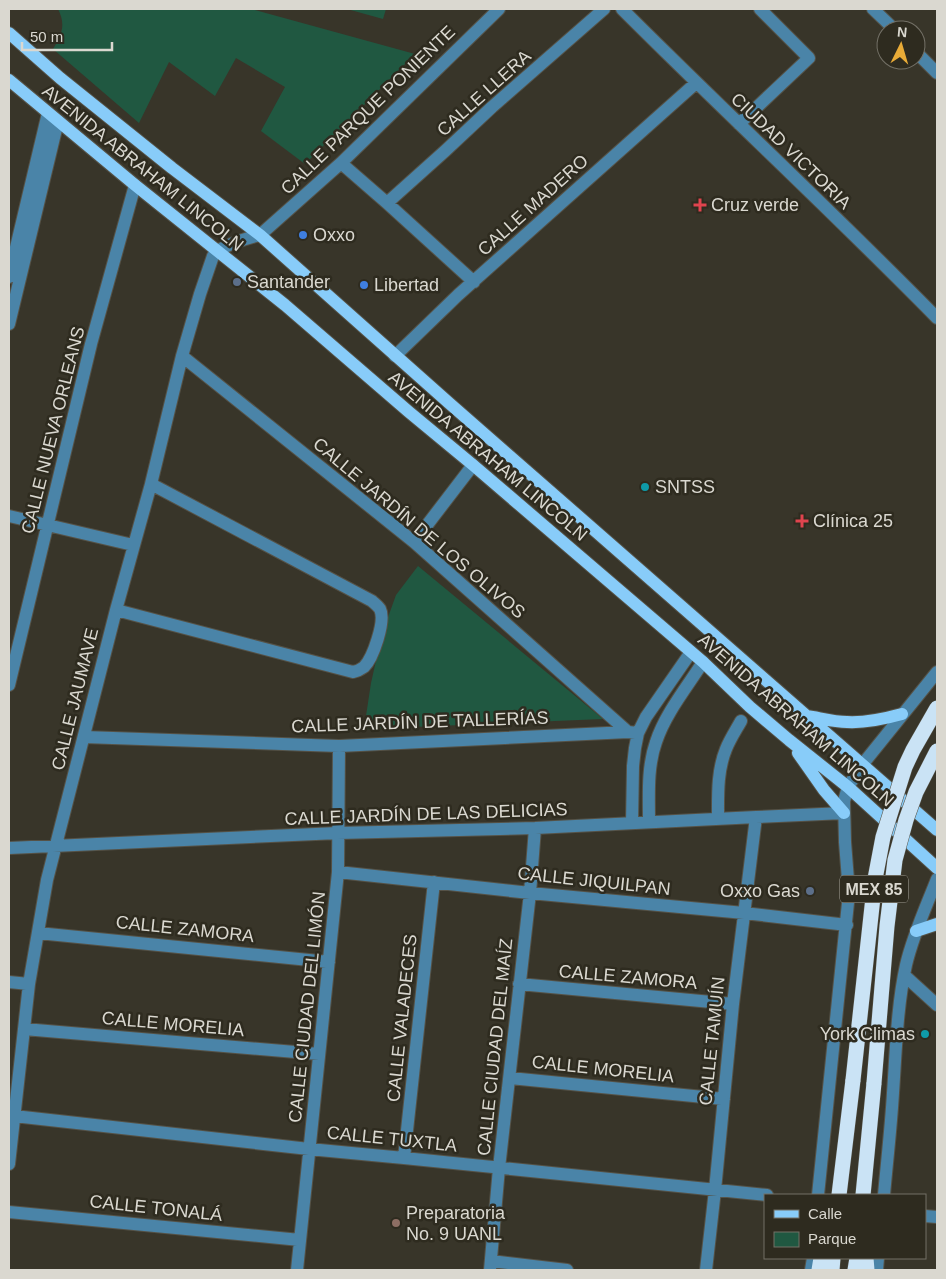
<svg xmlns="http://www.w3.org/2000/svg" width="946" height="1279" font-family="Helvetica,sans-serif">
<rect width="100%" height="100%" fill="#383529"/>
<!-- green -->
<path fill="#205841" d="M58 9H251L415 54 305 164 261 131 285 87 236 58 215 96 169 62 139 123 53 49C62 34 66 25 58 9Z
M347 9H386L383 19Z
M418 566 603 719 364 729 371 683 382 634 396 595Z"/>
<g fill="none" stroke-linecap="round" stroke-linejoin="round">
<!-- minor casing -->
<g stroke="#555247" stroke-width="14">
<path id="minor" d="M622 9C726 113 834 213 937 318
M873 9 895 30
M916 52 937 73
M739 124 809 58 760 9
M341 163 387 203 474 282
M387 203 445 151 492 107 604 9
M9 277 48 113
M9 324 58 121
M182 356 414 542 628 732
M395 356 458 295 696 83
M9 516 133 545
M414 542 473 465
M116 610 353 672C358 671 360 670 364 667 373 658 386 621 380 609 378 606 374 603 372 601L151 484
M9 685 91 344 135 185
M84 737 339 746 628 732 638 733
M718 819C718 795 717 771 726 749 730 739 736 730 741 721
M649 822C649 796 647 767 656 742 665 714 687 687 703 662
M632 823 633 766 635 748 638 733 646 717 691 652
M9 848 338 833 535 828 756 817 844 813
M338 872 530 893 744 913 847 925
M38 933 329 962
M904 975 937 1005
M9 982 29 984
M519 984 733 1004
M24 1029 319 1054
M510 1078 724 1099
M14 1116 309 1149 404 1158 767 1195
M404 1158 434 882
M9 1164 29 984 47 880 116 610 151 484 182 356 200 294 213 256C219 246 248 238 260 235L341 163 499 9
M818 1195 849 893 845 842 844 801 848 787 862 765 937 672
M884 1195C887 1161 891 1127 893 1093 896 1050 897 1006 906 965 913 935 926 907 937 879
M9 1212 300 1240
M925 1216 937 1217
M491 1261 567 1270
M297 1270 338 872 339 746
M490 1270 499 1168 530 893 535 828
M706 1270 715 1190 733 1004 756 817
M811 1270 813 1258
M877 1270 878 1258"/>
</g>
<!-- major casing -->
<g stroke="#555247" stroke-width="14">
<path id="major" d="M9 33 60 78 172 168 260 235 449 403 937 830
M9 80 135 185 285 305 409 412 473 465 703 662 750 707 789 740 848 787 937 868
M807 716C820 718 834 722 847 722 866 723 884 719 902 714
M798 753 824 790 844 813
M916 931 937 924"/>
</g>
<!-- highway casing -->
<g stroke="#555247" stroke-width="16">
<path id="highway" d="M839 1195 853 1080
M863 1195 874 1083
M866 1258 867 1270
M819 1270 821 1258
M832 1270 833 1258
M855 1270 857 1258"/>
</g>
<!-- minor -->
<use href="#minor" stroke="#4a84a8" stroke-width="12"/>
<!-- major -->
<use href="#major" stroke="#88ccf9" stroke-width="12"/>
<!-- highway -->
<use href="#highway" stroke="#cae3f5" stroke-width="15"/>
<!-- highway-bridge casing -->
<g stroke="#555247" stroke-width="16" stroke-linecap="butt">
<path id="highway-bridge" d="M853 1080 875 879 883 837 905 767 913 750 937 708
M874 1083 887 926 895 860 906 820 916 792 937 751"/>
</g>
<!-- highway-bridge -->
<use href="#highway-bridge" stroke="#cae3f5" stroke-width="15"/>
</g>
<!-- markers -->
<g fill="#e0444e" stroke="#2e2b1f" stroke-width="2">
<path d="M697.5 197.5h5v5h5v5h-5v5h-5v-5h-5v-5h5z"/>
<path d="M799.5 513.5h5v5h5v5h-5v5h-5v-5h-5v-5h5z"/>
</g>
<g fill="#3f7fe0" stroke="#2e2b1f" stroke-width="2">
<circle cx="303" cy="235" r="5"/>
<circle cx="364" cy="285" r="5"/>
</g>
<g fill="#5c6f8a" stroke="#2e2b1f" stroke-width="2">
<circle cx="237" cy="282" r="5"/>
<circle cx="810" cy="891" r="5"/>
</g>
<g fill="#0f9aa8" stroke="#2e2b1f" stroke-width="2">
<circle cx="645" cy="487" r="5"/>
<circle cx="925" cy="1034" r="5"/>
</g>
<circle fill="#8d6e63" stroke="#2e2b1f" stroke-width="2" cx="396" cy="1223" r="5"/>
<g text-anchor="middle" stroke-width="5" stroke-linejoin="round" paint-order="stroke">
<!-- shield labels -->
<rect fill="#2e2b1f" stroke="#a6a49b" stroke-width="1" x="840" y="875.5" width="68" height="27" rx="4"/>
<g font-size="16" font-weight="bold" fill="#dad8d0">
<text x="874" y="895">MEX 85</text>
</g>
<!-- street labels -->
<g font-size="18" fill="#dad8d0" stroke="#2e2b1f">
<text transform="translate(484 93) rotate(-42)" y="6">CALLE LLERA</text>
<text transform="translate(368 110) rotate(-44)" y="6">CALLE PARQUE PONIENTE</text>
<text transform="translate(791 151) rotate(44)" y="6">CIUDAD VICTORIA</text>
<text transform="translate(143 168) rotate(39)" y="6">AVENIDA ABRAHAM LINCOLN</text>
<text transform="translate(533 205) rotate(-42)" y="6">CALLE MADERO</text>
<text transform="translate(53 430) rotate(-76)" y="6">CALLE NUEVA ORLEANS</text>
<text transform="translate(488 456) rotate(40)" y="6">AVENIDA ABRAHAM LINCOLN</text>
<text transform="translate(419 528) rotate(40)" y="6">CALLE JARDÍN DE LOS OLIVOS</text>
<text transform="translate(75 699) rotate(-76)" y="6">CALLE JAUMAVE</text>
<text transform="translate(796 720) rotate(41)" y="6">AVENIDA ABRAHAM LINCOLN</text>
<text transform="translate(420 722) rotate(-2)" y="6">CALLE JARDÍN DE TALLERÍAS</text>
<text transform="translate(426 814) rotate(-2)" y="6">CALLE JARDÍN DE LAS DELICIAS</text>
<text transform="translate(594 881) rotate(6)" y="6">CALLE JIQUILPAN</text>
<text transform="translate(185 929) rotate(6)" y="6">CALLE ZAMORA</text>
<text transform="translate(628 977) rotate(5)" y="6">CALLE ZAMORA</text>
<text transform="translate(307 1007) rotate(-84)" y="6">CALLE CIUDAD DEL LIMÓN</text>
<text transform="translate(402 1018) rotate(-84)" y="6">CALLE VALADECES</text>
<text transform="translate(173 1024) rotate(5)" y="6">CALLE MORELIA</text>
<text transform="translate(712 1041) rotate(-84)" y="6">CALLE TAMUÍN</text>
<text transform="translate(495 1047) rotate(-84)" y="6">CALLE CIUDAD DEL MAÍZ</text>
<text transform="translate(603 1069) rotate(6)" y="6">CALLE MORELIA</text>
<text transform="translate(392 1139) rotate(6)" y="6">CALLE TUXTLA</text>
<text transform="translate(156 1208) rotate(6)" y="6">CALLE TONALÁ</text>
</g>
<!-- poi labels -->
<g font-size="18" fill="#dad8d0" stroke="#2e2b1f" text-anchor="start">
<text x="711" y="211">Cruz verde</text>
<text x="313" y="241">Oxxo</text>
<text x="247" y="288">Santander</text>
<text x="374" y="291">Libertad</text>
<text x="655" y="493">SNTSS</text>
<text x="813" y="527">Clínica 25</text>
<text x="800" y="897" text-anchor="end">Oxxo Gas</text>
<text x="915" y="1040" text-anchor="end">York Climas</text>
<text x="406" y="1219">Preparatoria<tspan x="406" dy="21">No. 9 UANL</tspan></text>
</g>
</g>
<!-- border -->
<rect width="946" height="1279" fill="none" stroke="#dad8d0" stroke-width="20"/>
<!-- legend -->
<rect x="764" y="1194" width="162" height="65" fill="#2e2b1f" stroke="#737066"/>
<rect x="774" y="1210" width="25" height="8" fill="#88ccf9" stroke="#737066"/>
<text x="808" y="1219" font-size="15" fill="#dad8d0">Calle</text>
<rect x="774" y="1232" width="25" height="15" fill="#205841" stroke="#737066"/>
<text x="808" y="1244" font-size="15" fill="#dad8d0">Parque</text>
<!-- north arrow -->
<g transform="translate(901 45) rotate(5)"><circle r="24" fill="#2e2b1f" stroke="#737066"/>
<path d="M0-4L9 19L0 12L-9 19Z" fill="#e9ab37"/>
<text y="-8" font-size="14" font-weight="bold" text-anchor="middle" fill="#dad8d0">N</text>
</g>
<!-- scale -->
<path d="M22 42v8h90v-8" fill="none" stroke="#dad8d0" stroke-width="2.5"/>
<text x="30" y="42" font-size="15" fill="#dad8d0" stroke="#2e2b1f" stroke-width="4" paint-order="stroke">50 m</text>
</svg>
